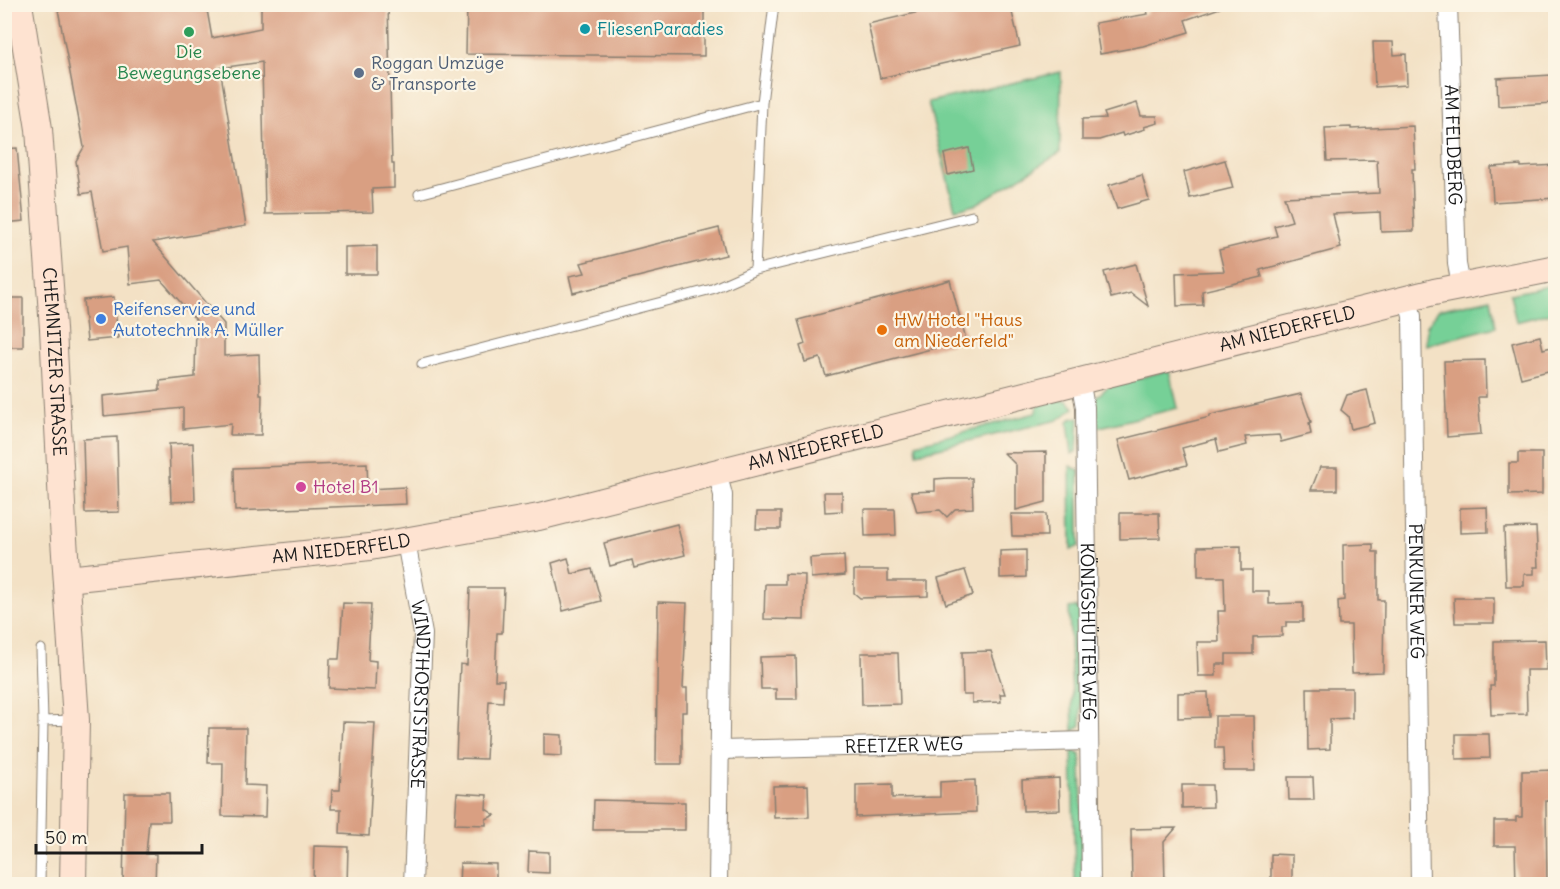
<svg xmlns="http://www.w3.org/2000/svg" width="1560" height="889" font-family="Delius,sans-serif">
<rect width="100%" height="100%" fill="#fcf5e5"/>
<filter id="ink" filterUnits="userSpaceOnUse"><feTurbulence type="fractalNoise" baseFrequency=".0167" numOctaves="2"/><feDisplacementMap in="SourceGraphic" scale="12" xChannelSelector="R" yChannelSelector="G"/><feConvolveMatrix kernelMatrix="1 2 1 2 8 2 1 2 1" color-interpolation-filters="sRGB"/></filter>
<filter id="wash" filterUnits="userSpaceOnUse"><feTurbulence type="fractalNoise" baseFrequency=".008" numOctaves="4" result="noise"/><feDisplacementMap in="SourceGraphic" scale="24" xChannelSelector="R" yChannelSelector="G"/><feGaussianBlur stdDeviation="1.35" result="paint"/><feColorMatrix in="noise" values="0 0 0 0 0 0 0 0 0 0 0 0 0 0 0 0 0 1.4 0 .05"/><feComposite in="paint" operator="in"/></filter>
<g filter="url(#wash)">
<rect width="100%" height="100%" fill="#f3e1c5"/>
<!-- green -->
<path fill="#76d097" stroke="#49765a" stroke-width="1.5" d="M1061 72 1060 153 975 205 955 209 928 102Z
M1553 285 1555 295V312L1516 322 1510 294Z
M1491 298 1496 327 1426 345 1427 326 1438 310Z
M1169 370 1178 408 1092 429 1093 400 1109 386Z
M1057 399 1068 401 1074 408 1058 420 917 453 916 444 1036 413 1038 405Z
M1079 417 1077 451 1072 454 1068 423 1070 419Z
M1070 466 1079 470V546L1071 550Z
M1075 607 1080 610 1081 725 1073 732 1069 608Z
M1072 750 1081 755 1083 884H1075Z"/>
<g id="blocks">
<!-- building -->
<path fill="#d99f82" d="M57 4H206L212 38 261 28V4H388L392 164H394V188L372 189 373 212 265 214 262 62 220 68 246 226 153 242 224 324V356L259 354 260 395H262L261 435H230L231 424 183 429V408L104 416 103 396 160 390V381L195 377 196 320 161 280 130 284 127 247 103 251 92 192 81 194 76 161 84 147Z
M467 4H704V56L466 54Z
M953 4H1010L1020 46 880 78 868 24Z
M1168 4H1220V8L1185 20 1189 32 1143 46 1100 54 1095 23 1148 14 1147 11Z
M1373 42H1393L1394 55 1406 54 1407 85 1375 87Z
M1552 75 1554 103 1498 106 1497 78Z
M1137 103 1141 116H1157L1158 123 1144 127 1145 129 1123 136 1122 133 1099 140H1082V119L1106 118 1104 113Z
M1413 126 1415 169H1412L1414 231 1381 232 1380 212 1333 214 1341 248 1260 270 1262 277 1202 291 1203 305 1177 306 1176 273 1224 271 1219 250 1277 236 1274 226 1292 221 1284 197 1379 193 1377 160 1327 161 1325 128 1351 127V129Z
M17 148 24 221 4 223V149Z
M969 148 973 169 948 175 944 154Z
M1225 160 1233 188 1190 198 1184 172Z
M1521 165V167L1556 165V198L1493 202 1491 167Z
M1142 175 1149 200 1117 209 1109 185Z
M719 228 726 255 573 293 569 276 585 273 581 263Z
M377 246V274H345V247Z
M1136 264 1148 306 1131 293 1111 298 1104 272Z
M950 280 966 340 826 376 820 358 805 362 800 346 805 344 798 320Z
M114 297 118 338 87 341 83 300Z
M4 298H23V347H4Z
M1540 336 1543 349 1556 346V369L1521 378 1512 343Z
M1485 360 1486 397H1478L1481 434 1447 437 1444 361Z
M1367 390 1375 423 1351 429 1348 416 1341 410 1347 395Z
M1301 394 1311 422 1309 423 1311 434 1281 442 1279 435 1245 437 1247 445 1219 452 1216 439 1182 448 1187 465 1129 480 1118 440 1210 417V415Z
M117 437 119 512 85 513 83 439Z
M193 443 195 501 171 502 169 444Z
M1046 452V502L1016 510V465L1004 453Z
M1518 453H1542V494L1509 495V463H1518Z
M367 463 368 489 405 487 406 504 235 511 234 468Z
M1320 467H1337V490H1311Z
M948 478H972L973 508 955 509 947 517 940 510 917 512 911 492 935 491V479Z
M824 492H842V511L825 512Z
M1487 507 1488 532 1460 533V508Z
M864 509H895L896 535 865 536Z
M757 512H781V529H756Z
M1120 513H1159L1160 538 1120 539Z
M1011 514H1046L1047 536H1012Z
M677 524 685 555 634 568 632 560 610 566 604 543Z
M1536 527 1538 567H1534V574H1524V586H1506L1504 528Z
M1373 544V552H1378V600H1384L1383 672 1352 673 1351 625H1339L1338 601 1344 600 1343 545Z
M1241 546V570H1252V591H1269V604L1303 603V622H1286V627H1282V636L1253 637V654H1226V664H1216V676H1198L1197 642H1219L1218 611H1225L1224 577H1198V547Z
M1026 550V577L1000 578V551Z
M844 556 845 575 811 578 810 558Z
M568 558 572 574 592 569 601 601 563 611 552 563Z
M854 570H888V581H928V596L860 598 854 593Z
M965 570 973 595 946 604 938 578Z
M785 574 805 575 804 620 764 619 765 584H785Z
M470 588H504L502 633H497L495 680H504L503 702 489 701 486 759 456 758 460 664 467 665Z
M1454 598H1494V623H1455Z
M658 602 687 603 683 688H687V712H682V764H656Z
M343 603 371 604 368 660 376 661 375 690 329 688 330 659H339Z
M1545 640 1546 670H1526L1527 714 1491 715 1490 686H1494V641Z
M991 651 1005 694H1000L1001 702 972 703V695H963L962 652Z
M861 653H898L900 704 862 705Z
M796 656 797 699H776V689H761L760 657Z
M1307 688H1352V718L1330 719V749L1308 750Z
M1208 692 1209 717 1178 718V693Z
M1215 716H1254L1255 771H1224L1223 748H1215Z
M343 722 375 723 369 836 340 834 341 809H331L332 790H340Z
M209 728H246L245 785 266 786 265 817 222 816 223 763H208Z
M544 734 562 735V756L544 755Z
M1456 734H1489L1490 758 1456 759Z
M1556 770V800L1546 801V807L1547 885H1516L1515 846H1494V821H1516V817H1522V771Z
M1288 777H1313L1314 800H1289Z
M1059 778 1060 810 1023 811 1022 780Z
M975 780 976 812 856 817V785L892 784V798L940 797V782Z
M808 785 809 817 774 818 773 786Z
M1182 785H1212L1213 807 1182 808Z
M125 793H169L170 821H149L146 854H156L155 885H123Z
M457 793 487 795 486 809 495 815 486 819V825L455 824Z
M594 800 685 802V830H593Z
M1176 828 1164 842 1165 885H1132L1131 829Z
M314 846 348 847 347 885H313Z
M529 851 549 852V873L528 872Z
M1271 854 1292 855V885H1271Z
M460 863 496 864V885H459Z"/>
</g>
</g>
<g filter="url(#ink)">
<use href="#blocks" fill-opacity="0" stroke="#887e70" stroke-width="1.5"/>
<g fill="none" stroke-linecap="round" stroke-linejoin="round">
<!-- lane casing -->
<g stroke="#887e70" stroke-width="11">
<path id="lane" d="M419 194 762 103
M755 270 762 103 774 4
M422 364 712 289 755 270 972 216
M41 649 43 721
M40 884 43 721 74 720"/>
</g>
<!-- street casing -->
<g stroke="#887e70" stroke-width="20">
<g id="street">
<path id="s1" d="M1448 4 1457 264 1461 285"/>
<path id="s2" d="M1407 298 1412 316 1420 884"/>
<path id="s3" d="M1080 380 1085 407 1091 884"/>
<path d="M717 472 723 495 718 884"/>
<path id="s4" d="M406 542 423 634 413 884"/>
<path id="s5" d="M720 750 1088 741"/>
</g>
</g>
<!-- secondary casing -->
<g stroke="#887e70" stroke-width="28">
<g id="secondary">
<path id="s6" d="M19 4 39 129 53 329 63 524 76 720 73 884"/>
<path id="s7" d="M67 579 370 547 539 517 1434 292 1556 268"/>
</g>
</g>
<!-- lane -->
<use href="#lane" stroke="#fff" stroke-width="9"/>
<!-- street -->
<use href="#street" stroke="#fff" stroke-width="18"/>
<!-- secondary -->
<use href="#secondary" stroke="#fee3d1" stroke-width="26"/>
</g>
</g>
<!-- markers -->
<circle fill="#0f9aa8" stroke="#fcf5e5" stroke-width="2" cx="585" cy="29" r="6"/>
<circle fill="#2e9e5b" stroke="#fcf5e5" stroke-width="2" cx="189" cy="32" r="6"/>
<circle fill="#5c6f8a" stroke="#fcf5e5" stroke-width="2" cx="359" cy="73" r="6"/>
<circle fill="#3f7fe0" stroke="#fcf5e5" stroke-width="2" cx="101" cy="319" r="6"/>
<circle fill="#e8710a" stroke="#fcf5e5" stroke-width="2" cx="882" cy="330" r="6"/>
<circle fill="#d1479c" stroke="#fcf5e5" stroke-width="2" cx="301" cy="487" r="6"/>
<g text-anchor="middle" stroke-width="4.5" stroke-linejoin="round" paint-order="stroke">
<!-- culture labels -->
<g font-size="18" fill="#0d838f" stroke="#fcf5e5" text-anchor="start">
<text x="597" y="35">FliesenParadies</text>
</g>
<!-- leisure labels -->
<g font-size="18" fill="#27864d" stroke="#fcf5e5">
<text x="189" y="58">Die<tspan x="189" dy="21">Bewegungsebene</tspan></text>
</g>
<!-- service labels -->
<g font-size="18" fill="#4e5e75" stroke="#fcf5e5" text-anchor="start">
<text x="371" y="69">Roggan Umzüge<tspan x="371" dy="21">&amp; Transporte</tspan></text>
</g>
<!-- street labels -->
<g font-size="18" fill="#1c1c1c" stroke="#fcf5e5">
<text dy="6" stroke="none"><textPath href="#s1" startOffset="141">AM FELDBERG</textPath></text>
<text dy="6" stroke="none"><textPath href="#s7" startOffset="1248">AM NIEDERFELD</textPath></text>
<text dy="6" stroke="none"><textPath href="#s6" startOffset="360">CHEMNITZER STRASSE</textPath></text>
<text dy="6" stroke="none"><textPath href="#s7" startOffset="762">AM NIEDERFELD</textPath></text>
<text dy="6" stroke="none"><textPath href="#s7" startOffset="276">AM NIEDERFELD</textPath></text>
<text dy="6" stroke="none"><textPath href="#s2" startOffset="294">PENKUNER WEG</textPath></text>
<text dy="6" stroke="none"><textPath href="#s3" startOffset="252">KÖNIGSHÜTTER WEG</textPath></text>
<text dy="6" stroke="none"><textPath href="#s4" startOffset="154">WINDTHORSTSTRASSE</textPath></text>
<text dy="6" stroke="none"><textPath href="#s5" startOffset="184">REETZER WEG</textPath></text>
</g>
<!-- shop labels -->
<g font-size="18" fill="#366cbe" stroke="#fcf5e5" text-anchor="start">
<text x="113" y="315">Reifenservice und<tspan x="113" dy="21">Autotechnik A. Müller</tspan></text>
</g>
<!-- food labels -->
<g font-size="18" fill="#c56008" stroke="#fcf5e5" text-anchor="start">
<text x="894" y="326">HW Hotel "Haus<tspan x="894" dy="21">am Niederfeld"</tspan></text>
</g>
<!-- hotel labels -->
<g font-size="18" fill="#b23c85" stroke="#fcf5e5" text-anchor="start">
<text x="313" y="493">Hotel B1</text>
</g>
</g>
<!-- margin -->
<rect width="1560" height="889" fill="none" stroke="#fcf5e5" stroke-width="24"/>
<!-- scale -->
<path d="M36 844v9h166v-9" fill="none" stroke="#1c1c1c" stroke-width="3"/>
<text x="45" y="844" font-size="18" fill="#1c1c1c" stroke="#fcf5e5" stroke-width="4.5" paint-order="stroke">50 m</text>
</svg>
